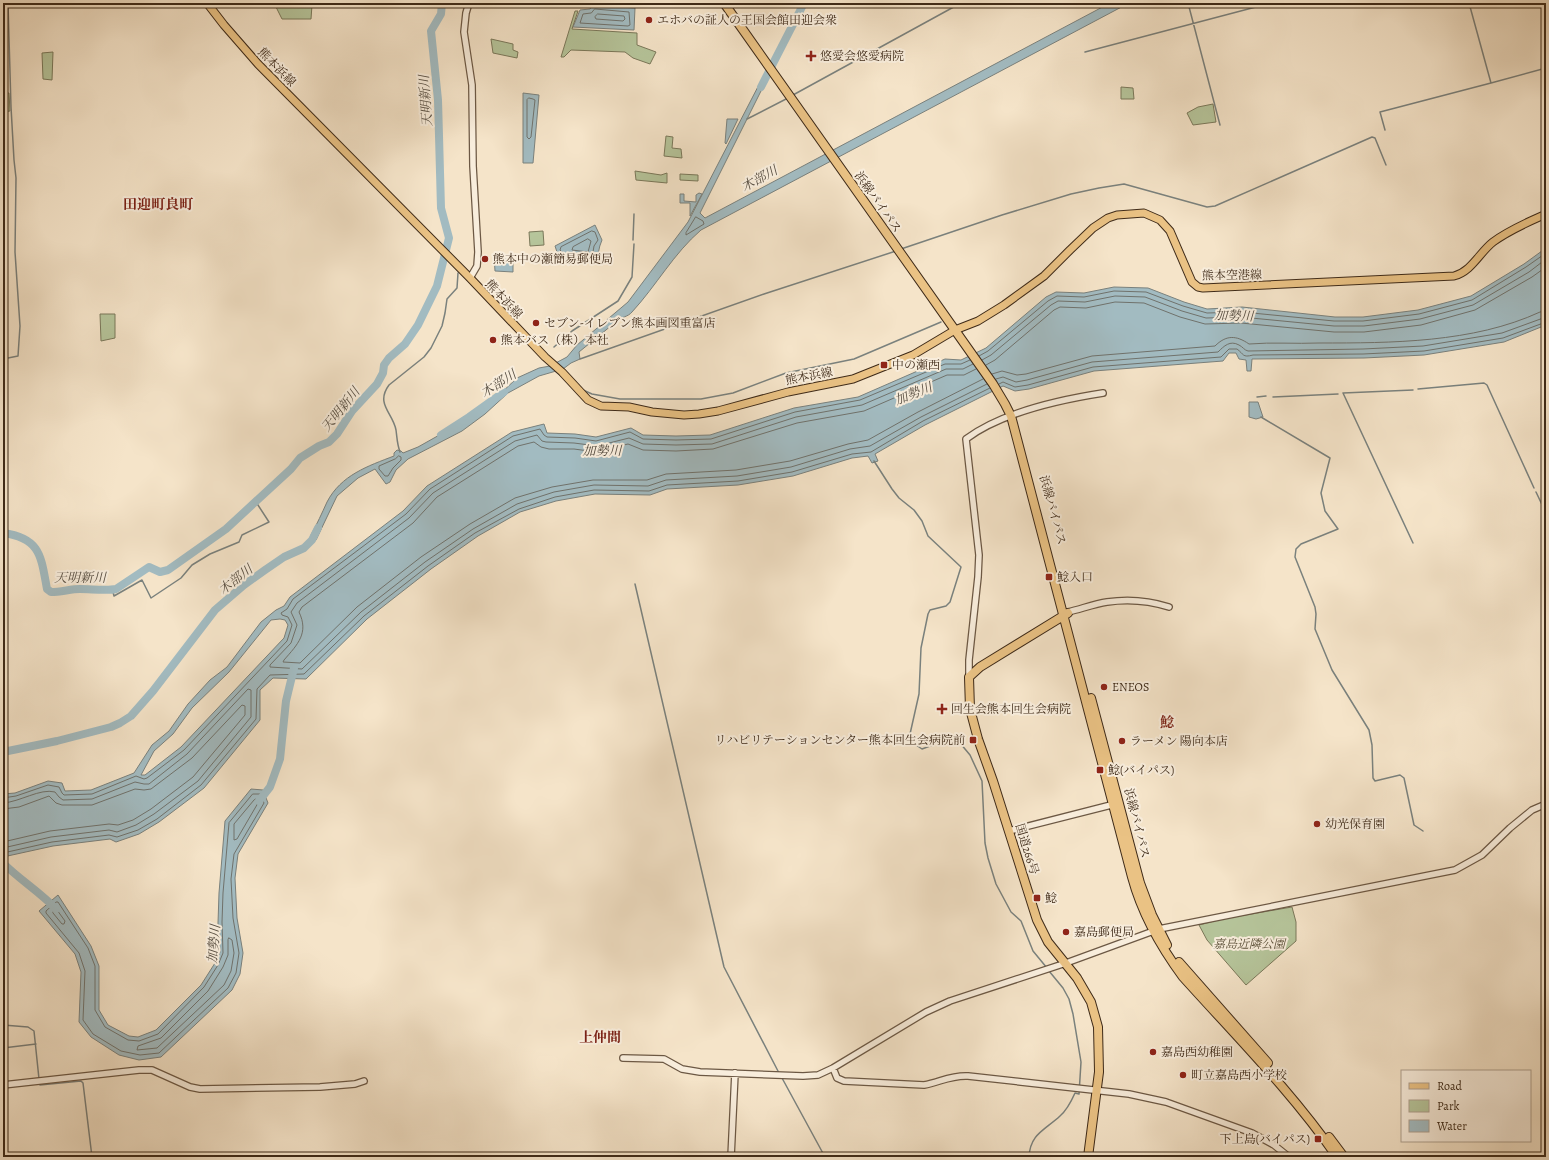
<svg xmlns="http://www.w3.org/2000/svg" width="1549" height="1160" font-family="Alegreya,'Noto Serif JP',serif">
<rect width="100%" height="100%" fill="#f5e4c9"/>
<filter id="stains"><feTurbulence type="fractalNoise" baseFrequency=".005" numOctaves="4"/><feColorMatrix values="0 0 0 0 .2 0 0 0 0 .09 0 0 0 0 .02 0 0 0 .5 -.17"/></filter>
<radialGradient id="worn" r=".72"><stop offset=".6" stop-color="#630" stop-opacity="0"/><stop offset="1" stop-color="#630" stop-opacity=".3"/></radialGradient>
<!-- green -->
<path fill="#b6c59b" stroke="#7a785a" d="M274 3 312 5 311 19H282Z
M575 11H578L572 29 637 33V45L656 52 650 64 633 58 625 52 571 50 564 57H561Z
M491 39 513 44V50L518 52 517 58 493 53Z
M53 52 52 80 43 79 42 53Z
M1121 87 1133 88 1134 99H1121Z
M3 93H9L10 111 3 112Z
M1213 104 1216 122 1193 125 1187 113 1198 107Z
M666 136 673 137 672 148 681 149 682 158 664 156Z
M635 171 661 175 667 173V183L636 180Z
M680 174 698 175V181L680 180Z
M543 231 544 245 530 246 529 232Z
M100 314H115V338L101 341Z
M1292 907 1296 922V941L1246 985 1207 940 1199 925 1222 919Z"/>
<!-- water -->
<path fill="#a2bbc1" stroke="#7a817d" fill-rule="evenodd" d="M1110 3H1129L701 230C674 253 656 286 632 312 628 317 621 317 617 321 604 331 592 342 579 352L580 359 571 363 563 369 539 376 508 393 485 414 462 431 408 459 396 470 390 482 386 484 375 469 358 478 337 496 316 540 311 535C317 524 322 513 327 502 341 475 368 466 394 456V453L397 450 401 451 403 453 418 447 482 411 517 378 539 368 550 366 567 357 577 345 628 302 688 222 764 75 767 79 700 213 705 218Z
M593 5 635 8 634 30 573 27 580 10 590 9Z
M523 93 539 95 533 163H523Z
M727 119H738L726 144 725 143Z
M699 193 702 194 690 216V203H680V194H684V201L696 202V195Z
M595 225 602 240C598 248 599 256 595 264L583 261 563 259 557 252 555 246Z
M1546 248V325L1504 342 1424 355 1364 358 1252 359 1251 371H1247L1246 360 1239 359 1236 353H1229L1223 361 1094 371 1029 389 1015 391 1003 386 925 425 875 454 878 461 872 463 868 456 852 458 793 476 738 485 667 489 650 495 595 494 556 501 520 512 478 536 431 569 367 619 306 679 273 678 260 690V720L204 788 159 822 139 834 116 842 110 839 53 846 3 857V794L15 793 48 781 62 783 65 791 91 790 134 773 152 745 169 731 188 704 210 680 227 667 261 622 276 610 284 606 290 597 403 511 427 486 512 432 544 424 547 433 575 434 596 437 631 428 643 435 676 436 710 435 794 408 858 397 945 359 961 360 986 348 1046 297 1056 292 1084 293 1114 287 1148 288 1184 302 1207 309 1242 307 1335 317H1363L1418 310 1471 296 1524 264ZM280 619 285 620 288 625 284 638 181 747 145 775H141L154 751 173 734 192 708 229 672 271 620Z
M513 255V272L495 271 494 256Z
M1249 402H1258L1263 417 1256 419 1249 417Z
M251 789 263 790 268 803 238 854 235 878 237 918 243 953 240 974 232 990 161 1057 139 1060 119 1055 91 1037 79 1022 81 972 75 954 39 911 58 895 91 946 99 966V1010L108 1025 129 1036 138 1037 156 1030 201 985 215 963 220 952 218 923 219 893 225 821Z"/>
<g fill="none" stroke-linecap="round" stroke-linejoin="round">
<!-- shore -->
<path stroke="#70726c" stroke-width="1" d="M595 9 629 12 630 25 628 26 580 23 583 14 591 13Z
M598 14 624 16 625 19 623 21 596 19 595 17Z
M529 98 533 99 535 100 531 137 529 139 527 137V100Z
M696 217 703 221 704 224 686 235V233Z
M592 231 595 232 598 240 594 246 592 258 565 255 560 250 561 247Z
M588 239 591 241 588 252 572 250 573 247Z
M979 356 988 351 1048 301 1057 296 1084 297 1114 291 1146 292 1183 306 1207 313 1242 312 1334 321H1363L1419 314 1472 300 1526 267 1546 253
M982 360 991 355 1051 305 1058 301 1085 302 1115 296 1145 297 1182 311 1206 318 1241 317 1334 326H1364L1420 319 1473 305 1529 272 1546 259
M973 364 963 369H946L862 405 796 417 712 444 676 445 643 444 629 438 597 446 574 443 546 442 542 441 537 435 515 441 433 493 409 518 297 603 291 612 297 625 291 643 270 665V667L302 669 361 612 425 562 473 529 517 504 554 492 594 485 648 486 666 480 737 476 791 467 850 449 870 446 921 417 987 384
M986 365 995 360 1054 310 1060 307 1086 308 1115 302 1144 303 1180 317 1205 324 1241 323 1334 332H1364L1421 325 1475 310 1532 277 1546 267
M976 369 964 375H947L864 411 797 423 713 449 676 451 643 450 628 444 596 452 574 449H549L541 447 534 442 518 446 437 497 413 523 302 607 299 612C309 633 298 644 284 660L283 662 300 663 357 607 421 557 470 524 515 498 552 487 593 480H647L666 474 736 470 790 461 848 444 868 440 918 412 983 379
M992 374 1002 371 1017 375 1026 374 1092 356 1215 346C1226 335 1236 335 1249 344 1272 342 1296 344 1319 343 1391 343 1473 343 1540 312L1546 311
M996 379 1003 377 1016 382 1027 380 1092 362 1218 352C1224 346 1230 340 1239 345 1243 347 1244 350 1248 351L1363 349 1423 346 1502 333 1546 317
M999 384 1003 382 1015 387 1028 385 1093 367 1221 357 1229 349H1237C1244 354 1242 358 1253 355L1363 354 1424 351 1503 338 1546 322
M399 456 401 457V460L393 468 388 476H385L379 469V466L395 459Z
M253 794H260L264 803 234 854 231 879 233 918 239 953 236 973 228 988 159 1053 140 1055 121 1051 93 1034 83 1020 85 971 79 953 46 913V911L56 902H58L88 948 95 966V1010L105 1027 128 1040 139 1041 158 1034 204 987 218 965 223 953 222 922 223 893 229 823Z
M3 798 16 796 48 785 59 787 62 793 64 795 92 794 136 776 144 779 147 778 184 750 287 641 292 625 288 617 282 615 281 613 287 609 293 599 406 514 430 489 513 436 540 429 544 435 547 437 575 438 596 441 630 432 643 439 676 440 711 439 795 412 860 400 945 364H961L970 360
M257 799 258 803 237 839 234 840V824L254 800Z
M3 803C20 802 40 788 55 792L59 797 63 800 92 799 135 782 144 784H149L187 754 248 689 251 690V717L198 781 154 814 136 825 117 832 109 830 51 837 3 848
M3 809 19 807 49 796 56 803 62 805H92L135 789 144 790 151 789 192 758 242 705 245 706V715L193 777 151 809 133 820 118 825 109 824 50 831 3 842
M3 853 52 842 109 835 117 837 138 830 157 819 201 785 256 719 257 689 270 675 304 674 364 616 428 566 475 533 519 509 555 497 594 490 649 491 667 485 738 481 792 472 852 454 871 452 923 421 990 388
M55 909 57 910 65 921 64 924H62L53 913Z
M229 938 232 940 234 953 231 971 224 985 157 1048 137 1050 138 1046 161 1038 208 991 223 967 228 955V940Z"/>
<!-- stream -->
<path stroke="#7a817d" stroke-width="1.5" d="M1188 3 1220 125
M674 4 692 6 714 5
M1085 52 1271 3
M1491 83 1546 68
M793 95 961 3
M747 119 753 116 788 98
M1385 130 1380 112 1491 83 1469 3
M633 240 634 214
M901 249 1002 215 1071 194 1099 188 1124 184 1207 207 1215 206 1372 137 1375 138 1386 165
M554 347 572 331 618 301 632 277 634 244
M3 359 18 356 20 326 15 252 16 178 14 160 11 107 8 3
M580 359 764 294 896 251
M555 371 566 380
M1418 389 1484 383 1487 385 1534 488
M583 390 592 394 620 399H701L733 393 786 373 854 359 941 322
M1257 397 1266 396
M1273 397 1338 394
M1261 417 1330 458 1321 493 1325 511 1338 529 1301 544 1296 549 1295 557 1315 607 1316 614 1315 629 1332 670 1369 730 1372 745 1373 778 1375 781 1400 775 1404 778 1414 825 1423 831
M400 452C397 444 397 437 396 430 393 413 375 404 389 385L424 357 431 348 442 326 445 313 447 299 457 288 458 273
M874 461 892 489 899 498 914 510 922 521 928 536 961 567 950 602 946 606 930 610 928 614 921 648 919 694 910 734V741L922 749 946 740 960 743 970 755 982 781 985 843 988 858 996 884 1011 912 1021 921 1033 951 1047 968
M1536 492 1546 513
M1413 543 1343 393 1413 390
M635 584 724 967 779 1073
M112 588 114 596 142 580 151 598 181 578 192 565 210 554 239 542 242 535 269 522 256 502
M3 1025 28 1027 34 1031 39 1079
M3 1048 36 1044
M782 1078 825 1157
M39 1082 40 1085 81 1081 83 1083 92 1157
M1029 1157C1030 1134 1045 1130 1060 1116 1067 1110 1071 1102 1075 1093L1079 1094 1081 1062 1073 1014 1069 999 1063 988 1049 971"/>
<!-- river -->
<path stroke="#a2bbc1" stroke-width="8" d="M761 87 804 3
M441 435 469 417 504 392
M3 533C41 538 41 557 47 589L51 592C61 592 71 589 80 589 91 589 107 591 116 589L149 567 160 572 168 570 226 529 291 469 300 458 319 446 329 442 337 434 352 411 377 384 383 373 384 365 389 358 405 344 418 325 437 286 449 238 441 208 438 100 431 31 441 14 442 3
M3 752 57 741 111 727 120 723 131 716 153 691 215 610 244 585 265 570 284 557 304 548 312 540 318 528
M259 801 270 787 280 759 286 701 294 668
M3 863C20 880 40 892 56 909"/>
<!-- minor casing -->
<g stroke="#6c5844" stroke-width="8">
<path id="minor" d="M469 3 466 13 464 32 472 85 473 166 478 252 477 266 470 278
M1068 612C1081 609 1094 604 1107 602 1127 599 1150 601 1169 607
M969 677V660L978 577 979 555 966 439C1002 412 1058 400 1103 393
M1009 831 1115 804
M623 1058 664 1059 682 1069 700 1072 803 1076 818 1075 833 1068 926 1012 950 1001 1066 963 1159 929 1455 870 1482 855 1510 828 1532 810 1546 804
M833 1068 837 1078 844 1081 924 1085C940 1082 951 1075 968 1076L1129 1094 1166 1102 1252 1133 1274 1145 1289 1157
M3 1085 139 1070H152L190 1087 200 1089 320 1087 355 1084 364 1081
M731 1157 735 1073"/>
</g>
<!-- major casing -->
<g stroke="#3e2a18" stroke-width="9">
<path id="major" d="M207 3 224 25 258 64 470 278 545 357 562 372 588 400 601 406 629 407 652 412 684 415 699 414 718 411 788 392 853 379 913 355 955 330 978 321 1004 305 1044 276 1070 250 1093 228 1108 218 1117 215 1144 213 1160 220 1170 231 1192 282 1198 287 1203 288 1454 276C1472 271 1479 253 1493 242 1509 230 1528 222 1546 214"/>
</g>
<!-- highway casing -->
<g stroke="#3e2a18" stroke-width="10">
<path id="highway" d="M724 3 993 384 1005 404 1011 416 1132 877C1142 914 1160 946 1183 977 1236 1036 1292 1092 1337 1157
M1068 613 980 667 969 677 970 709 978 739 993 781 1037 920 1048 942 1077 978 1091 1002 1098 1027 1099 1072 1088 1157
M1091 698 1140 883 1152 915 1167 945
M1179 962 1268 1063
M1329 1137 1344 1157"/>
</g>
<!-- minor -->
<use href="#minor" stroke="#f8eddc" stroke-width="5.5"/>
<!-- major -->
<use href="#major" stroke="#eac284" stroke-width="7"/>
<!-- highway -->
<use href="#highway" stroke="#eac284" stroke-width="8"/>
</g>
<!-- markers -->
<g fill="#8f2418" stroke="#f8eddc" stroke-width="1.5">
<circle cx="649" cy="20" r="4"/>
<path d="M809 50h4v4h4v4h-4v4h-4v-4h-4v-4h4z"/>
<circle cx="485" cy="259" r="4"/>
<circle cx="536" cy="323" r="4"/>
<circle cx="493" cy="340" r="4"/>
<rect x="880" y="361" width="8" height="8" rx="2"/>
<rect x="1045" y="573" width="8" height="8" rx="2"/>
<circle cx="1104" cy="687" r="4"/>
<path d="M940 703h4v4h4v4h-4v4h-4v-4h-4v-4h4z"/>
<rect x="969" y="736" width="8" height="8" rx="2"/>
<circle cx="1122" cy="741" r="4"/>
<rect x="1096" y="766" width="8" height="8" rx="2"/>
<circle cx="1317" cy="824" r="4"/>
<rect x="1033" y="894" width="8" height="8" rx="2"/>
<circle cx="1066" cy="932" r="4"/>
<circle cx="1153" cy="1052" r="4"/>
<circle cx="1183" cy="1075" r="4"/>
<rect x="1314" y="1135" width="8" height="8" rx="2"/>
</g>
<g text-anchor="middle" stroke-width="4" stroke-linejoin="round" paint-order="stroke">
<!-- poi labels -->
<g font-size="12" fill="#3e2a18" stroke="#f8eddc" text-anchor="start">
<text x="657" y="24">エホバの証人の王国会館田迎会衆</text>
<text x="820" y="60">悠愛会悠愛病院</text>
<text x="493" y="263">熊本中の瀬簡易郵便局</text>
<text x="544" y="327">セブン-イレブン熊本画図重富店</text>
<text x="501" y="344">熊本バス（株）本社</text>
<text x="892" y="369">中の瀬西</text>
<text x="1057" y="581">鯰入口</text>
<text x="1112" y="691">ENEOS</text>
<text x="951" y="713">回生会熊本回生会病院</text>
<text x="965" y="744" text-anchor="end">リハビリテーションセンター熊本回生会病院前</text>
<text x="1130" y="745">ラーメン 陽向本店</text>
<text x="1108" y="774">鯰(バイパス)</text>
<text x="1325" y="828">幼光保育園</text>
<text x="1045" y="902">鯰</text>
<text x="1074" y="936">嘉島郵便局</text>
<text x="1161" y="1056">嘉島西幼稚園</text>
<text x="1191" y="1079">町立嘉島西小学校</text>
<text x="1310" y="1143" text-anchor="end">下上島(バイパス)</text>
</g>
<!-- street labels -->
<g font-size="12" fill="#3e2a18" stroke="#f8eddc">
<text transform="translate(277 67) rotate(46)" y="4">熊本浜線</text>
<text transform="translate(878 202) rotate(55)" y="4">浜線バイパス</text>
<text transform="translate(1232 275) rotate(-1)" y="4">熊本空港線</text>
<text transform="translate(504 299) rotate(47)" y="4">熊本浜線</text>
<text transform="translate(809 376) rotate(-11)" y="4">熊本浜線</text>
<text transform="translate(1053 510) rotate(75)" y="4">浜線バイパス</text>
<text transform="translate(1137 823) rotate(76)" y="4">浜線バイパス</text>
<text transform="translate(1027 849) rotate(73)" y="4">国道266号</text>
</g>
<!-- park labels -->
<g font-size="12" font-style="italic" fill="#5c5139" stroke="#f8eddc">
<text x="1249" y="948">嘉島近隣公園</text>
</g>
<!-- water labels -->
<g font-size="13" font-style="italic" fill="#574e42" stroke="#f8eddc">
<text transform="translate(425 101) rotate(-94)" y="5">天明新川</text>
<text transform="translate(759 178) rotate(-29)" y="5">木部川</text>
<text transform="translate(1234 315) rotate(2)" y="5">加勢川</text>
<text transform="translate(498 383) rotate(-33)" y="5">木部川</text>
<text transform="translate(913 393) rotate(-22)" y="5">加勢川</text>
<text transform="translate(340 409) rotate(-51)" y="5">天明新川</text>
<text x="602" y="455">加勢川</text>
<text x="80" y="582">天明新川</text>
<text transform="translate(235 579) rotate(-38)" y="5">木部川</text>
<text transform="translate(213 944) rotate(-85)" y="5">加勢川</text>
</g>
<!-- quarter labels -->
<g font-size="14" font-weight="bold" fill="#7a1f14" stroke="#f8eddc">
<text x="158" y="209">田迎町良町</text>
<text x="1167" y="727">鯰</text>
<text x="600" y="1042">上仲間</text>
</g>
</g>
<!-- margin -->
<rect width="1549" height="1160" fill="none" stroke="#f5e4c9" stroke-width="16"/>
<rect x="4" y="4" width="1541" height="1152" fill="none" stroke="#3e2a18" stroke-width="2"/>
<rect x="8" y="8" width="1533" height="1144" fill="none" stroke="#3e2a18"/>
<!-- legend -->
<rect x="1401" y="1070" width="130" height="72" fill="#f8eddc" stroke="#ae9f8e"/>
<rect x="1409" y="1083" width="20" height="6" fill="#eac284" stroke="#ae9f8e"/>
<text x="1437" y="1090" font-size="12" fill="#3e2a18">Road</text>
<rect x="1409" y="1100" width="20" height="12" fill="#b6c59b" stroke="#ae9f8e"/>
<text x="1437" y="1110" font-size="12" fill="#3e2a18">Park</text>
<rect x="1409" y="1120" width="20" height="12" fill="#a2bbc1" stroke="#ae9f8e"/>
<text x="1437" y="1130" font-size="12" fill="#3e2a18">Water</text>
<rect width="100%" height="100%" filter="url(#stains)"/>
<rect width="100%" height="100%" fill="url(#worn)"/>
</svg>
